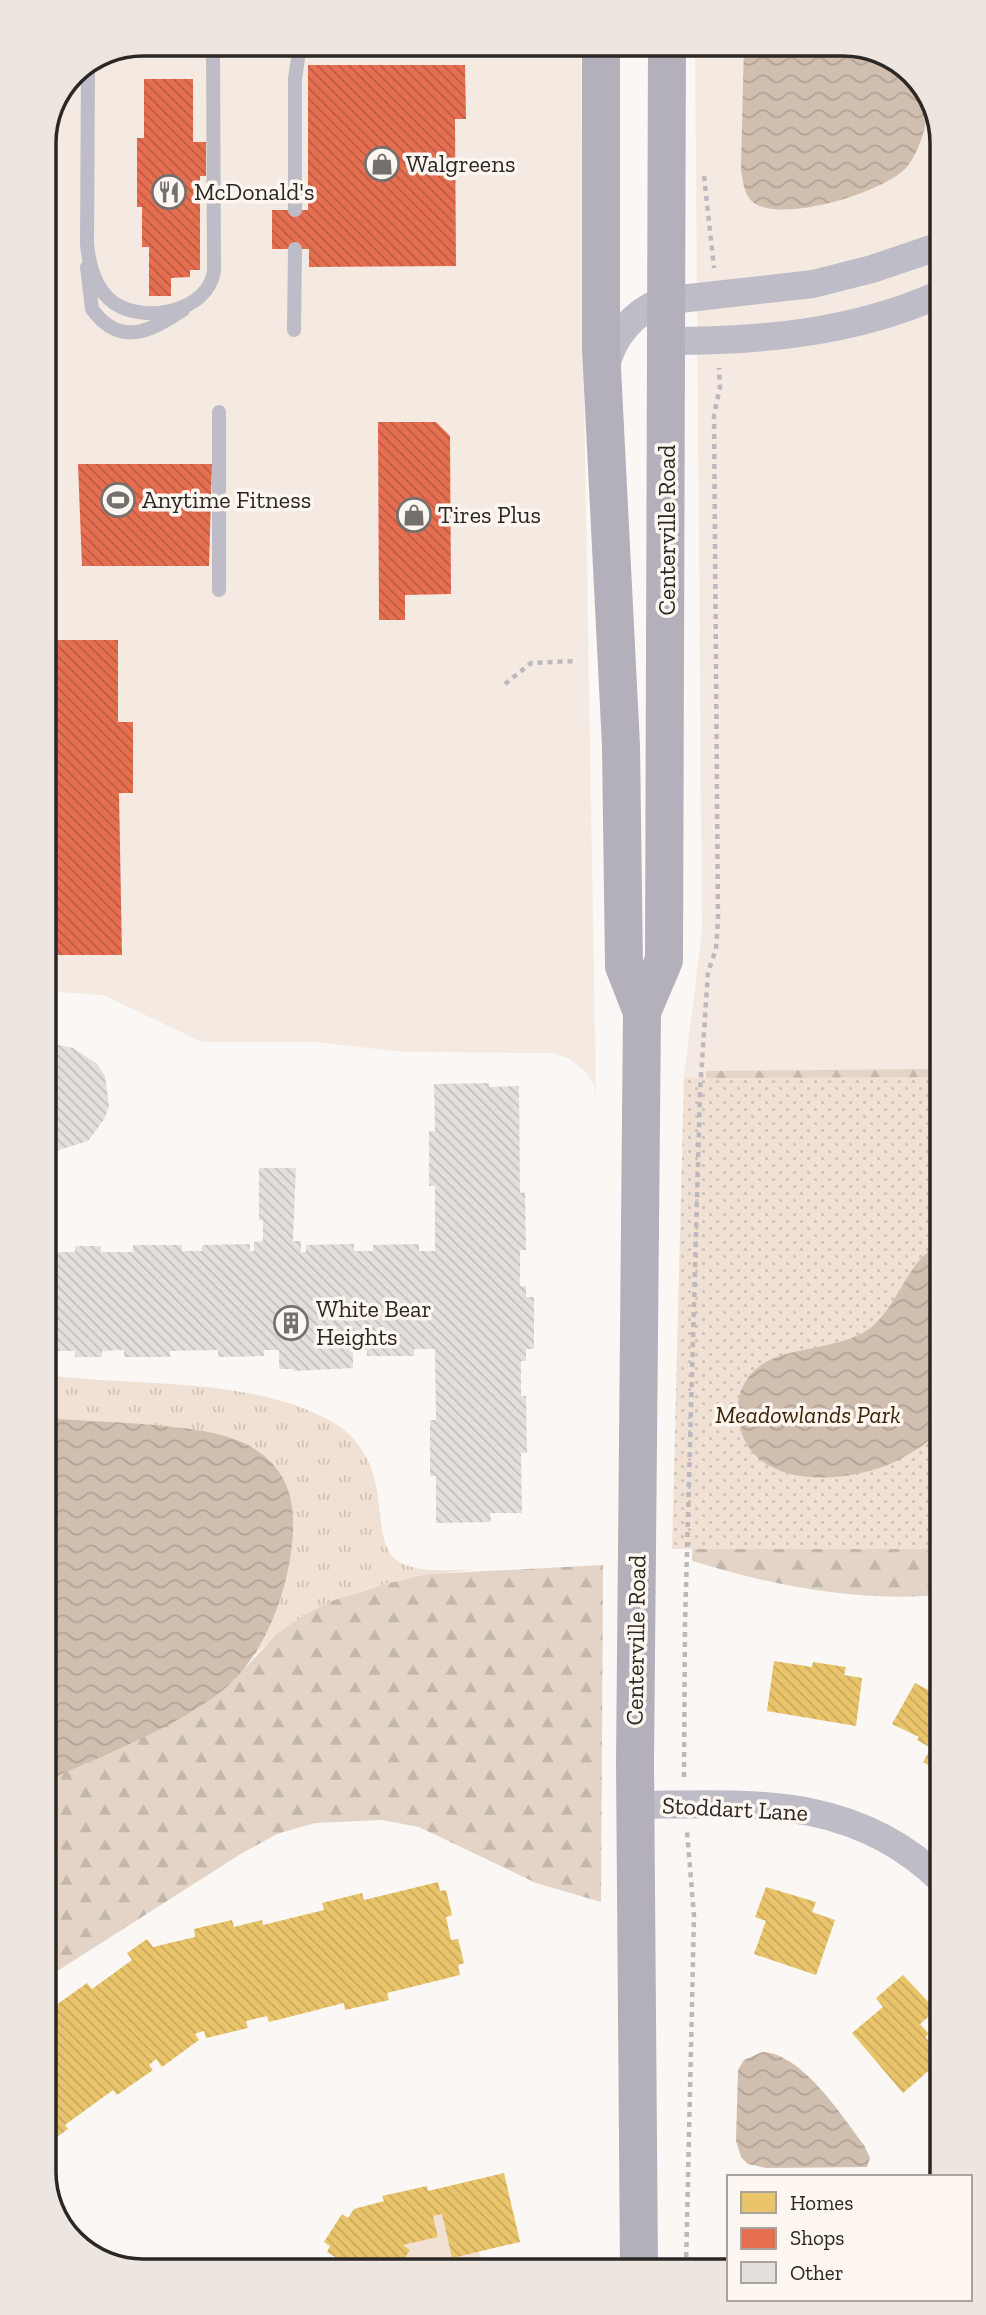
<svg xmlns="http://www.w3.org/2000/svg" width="986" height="2315" font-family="'Zilla Slab',serif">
<defs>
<pattern id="grass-tufts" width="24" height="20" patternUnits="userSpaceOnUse" patternTransform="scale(1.75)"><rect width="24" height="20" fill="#f0e1d4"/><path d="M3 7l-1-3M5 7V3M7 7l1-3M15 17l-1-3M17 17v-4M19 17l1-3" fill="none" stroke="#cec1b6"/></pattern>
<pattern id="forest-firs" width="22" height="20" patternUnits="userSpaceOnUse" patternTransform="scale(1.75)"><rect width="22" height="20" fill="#e3d4c7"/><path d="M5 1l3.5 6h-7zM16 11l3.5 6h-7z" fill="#c3b6ab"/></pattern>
<pattern id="park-dots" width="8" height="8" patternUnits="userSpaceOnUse" patternTransform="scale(1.75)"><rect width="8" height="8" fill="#f0e1d4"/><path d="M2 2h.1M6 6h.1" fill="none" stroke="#cec1b6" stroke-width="1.8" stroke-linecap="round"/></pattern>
<pattern id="water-waves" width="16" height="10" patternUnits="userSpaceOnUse" patternTransform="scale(1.75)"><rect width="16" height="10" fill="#d0beae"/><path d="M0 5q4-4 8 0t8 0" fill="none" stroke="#b3a396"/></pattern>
<pattern id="homes-back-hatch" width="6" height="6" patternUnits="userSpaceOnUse" patternTransform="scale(1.75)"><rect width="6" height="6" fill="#e9c46a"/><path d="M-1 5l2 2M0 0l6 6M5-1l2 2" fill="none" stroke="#c8a85c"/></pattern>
<pattern id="shops-back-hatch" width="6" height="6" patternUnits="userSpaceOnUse" patternTransform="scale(1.75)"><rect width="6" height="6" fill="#e76f51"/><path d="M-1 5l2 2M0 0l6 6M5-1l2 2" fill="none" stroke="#bb5b43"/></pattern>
<pattern id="building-back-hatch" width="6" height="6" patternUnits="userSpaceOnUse" patternTransform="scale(1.75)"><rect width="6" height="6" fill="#e2dfdc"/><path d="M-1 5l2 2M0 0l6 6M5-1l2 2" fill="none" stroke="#c2bfbd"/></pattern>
</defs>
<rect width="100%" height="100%" fill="#faf7f4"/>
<!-- built -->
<path fill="#f4eae1" d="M143 44H581L584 392 596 1100 594 1085 586 1072 568 1058 553 1053 404 1052 315 1042H202L103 995 46 991 44 137 73 73Z
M695 44H850L904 65 937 112 940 1077 684 1078 702 931Z"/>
<!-- grass -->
<path fill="url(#grass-tufts)" d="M47 1375C136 1387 255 1376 334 1423 400 1464 365 1540 398 1561 417 1574 450 1569 472 1570 384 1578 317 1597 252 1657L274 1613 263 1454 222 1435 47 1418Z"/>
<!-- forest -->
<path fill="url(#forest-firs)" d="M939 1069 941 1595C855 1602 774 1586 692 1561L706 1071Z
M603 1565 601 1902 536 1883 419 1827 382 1820 315 1823 277 1834 239 1855 48 1977V1780L230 1684 275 1636 296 1620 329 1602 385 1584 429 1574Z"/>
<!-- park -->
<path fill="url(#park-dots)" d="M940 1077 941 1549H672L684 1078Z"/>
<!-- garden -->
<path fill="#f0e1d4" d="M442 2214 452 2257 479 2251 483 2269H398L410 2250 403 2245 438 2237 433 2216Z"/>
<!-- water -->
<path fill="url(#water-waves)" d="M744 44C772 44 825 39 850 44 861 46 897 59 904 66 911 71 923 88 926 96 932 116 918 157 904 170 879 193 784 223 754 203 744 196 743 181 741 170Z
M940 1246V1431C918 1451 891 1467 861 1473 812 1484 746 1478 738 1418 736 1400 741 1383 755 1370 781 1345 836 1352 869 1329 898 1308 910 1254 940 1246Z
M47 1418C97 1423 204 1422 246 1444 281 1462 295 1491 293 1530 291 1582 269 1647 230 1684 187 1723 102 1756 48 1780Z
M762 2052C802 2053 841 2115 864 2145L870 2158 867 2167 766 2168 748 2164 741 2157 736 2141 738 2070 744 2060Z"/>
<!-- homes -->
<path fill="url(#homes-back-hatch)" d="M774 1661 812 1667 813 1662 846 1667 844 1675 862 1678 856 1726 767 1711Z
M915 1683 932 1692 936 1683 941 1686V1773L923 1762 931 1748 917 1740 919 1737 892 1724Z
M438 1882 440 1891 446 1890 452 1915 446 1917 451 1940 458 1939 464 1963 458 1965 460 1975 387 1993 389 2000 345 2010 344 2003 269 2022 267 2016 246 2021 248 2028 206 2038 204 2031 197 2033 195 2034 199 2040 162 2067 156 2059 149 2065 153 2070 117 2095 113 2090 65 2125 68 2129 49 2143 48 2020 56 2014 52 2008 87 1983 92 1989 132 1960 127 1953 147 1939 153 1947 195 1937 194 1929 232 1920 234 1927 262 1920 263 1925 324 1910 322 1903 362 1893 364 1900Z
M766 1887 816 1902 812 1912 835 1920 816 1975 754 1954 766 1921 755 1917Z
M903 1975 936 2010 920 2024 929 2034 925 2037 942 2055V2059L903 2093 852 2033 883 2007 876 1998Z
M504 2173 520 2242 452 2258 442 2214 433 2216 438 2237 403 2245 410 2250 398 2269 356 2270 327 2252 330 2246 324 2242 342 2214 348 2218 354 2209 384 2201 382 2196 427 2186 428 2191Z"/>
<!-- shops -->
<path fill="url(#shops-back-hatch)" d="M308 65H465L466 119H455L456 266 309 267V249H272V210H308Z
M144 79H193V142H206V176H200V270H190V277L171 278V296H149V247H142V207H137V138H144Z
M378 422H436L450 436 451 594 405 595V620H379Z
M78 464H212L209 566H82Z
M45 640H118V722H133V793H119L122 955H46Z"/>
<!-- building -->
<path fill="url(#building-back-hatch)" d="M59 1045 73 1048 97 1064 105 1076 109 1105 105 1118 88 1141 56 1151 46 1149V1046Z
M489 1083V1087L519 1086 520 1193 525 1192 526 1250H520V1286H526V1297H534V1349H526V1361H521V1396H526L527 1453H521L522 1513H490L491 1522 436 1523V1476H430V1420H436L435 1349H414V1356H367V1350H353V1368L294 1371V1369H279V1350H264V1356L218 1357V1350L170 1351V1357H124V1350L102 1351V1357H75V1351H47V1252H75V1246H101V1252H133V1245H182V1251H202V1245L250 1244V1251H254V1242L263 1241V1220H259V1168H296L293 1241H301V1252H306V1245L354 1244V1251H373V1245L419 1244V1251H435V1186H429V1131H435L434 1084Z"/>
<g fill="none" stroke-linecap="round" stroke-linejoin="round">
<!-- path -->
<path stroke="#bbb9be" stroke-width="4.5" stroke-dasharray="5 5" stroke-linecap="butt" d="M704 176 714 268
M505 684 531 663 576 661
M684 1777 685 1623 700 1092 708 972 716 949 718 919 714 415 720 387 719 368
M686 2267 694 1916 687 1831"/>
<!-- lane -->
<path stroke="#bebcc6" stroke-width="14" d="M88 67 87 244C89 265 96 290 114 303 145 324 208 312 214 271L213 45
M295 210V79L300 45
M87 267 92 309C120 348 151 331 183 310
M294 330 295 249
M219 412V590"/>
<!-- street -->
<path stroke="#bebcc6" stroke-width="28" d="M668 341C761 341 852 333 938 295
M606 366C613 336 633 313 662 301L813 284 872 269 937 247
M635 1805C750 1804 853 1794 942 1881"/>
<!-- secondary -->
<path stroke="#b3b0bc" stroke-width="38" d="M601 44V348L621 746 624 966 642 1012 635 1763 639 2268
M642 1012 664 960 667 44"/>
</g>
<!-- icons -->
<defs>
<g id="shop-ring" transform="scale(1.75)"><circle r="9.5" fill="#fef6f0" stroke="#73706d" stroke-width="1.5"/><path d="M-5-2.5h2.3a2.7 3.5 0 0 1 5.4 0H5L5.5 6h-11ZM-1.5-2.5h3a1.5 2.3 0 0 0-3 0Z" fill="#73706d"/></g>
<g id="restaurant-ring" transform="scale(1.75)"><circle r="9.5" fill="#fef6f0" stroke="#73706d" stroke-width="1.5"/><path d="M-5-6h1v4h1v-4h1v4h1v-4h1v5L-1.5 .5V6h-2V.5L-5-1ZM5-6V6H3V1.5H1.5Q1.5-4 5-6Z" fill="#73706d"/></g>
<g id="stadium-ring" transform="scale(1.75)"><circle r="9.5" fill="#fef6f0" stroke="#73706d" stroke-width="1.5"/><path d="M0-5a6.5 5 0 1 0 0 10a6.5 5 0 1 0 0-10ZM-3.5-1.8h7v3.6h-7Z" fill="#73706d"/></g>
<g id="building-ring" transform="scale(1.75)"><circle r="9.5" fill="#fef6f0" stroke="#73706d" stroke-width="1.5"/><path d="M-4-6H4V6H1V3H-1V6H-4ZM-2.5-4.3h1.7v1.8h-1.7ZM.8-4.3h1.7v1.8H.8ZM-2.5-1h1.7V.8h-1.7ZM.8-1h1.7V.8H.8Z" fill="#73706d"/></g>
</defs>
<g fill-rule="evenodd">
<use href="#shop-ring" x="382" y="164"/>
<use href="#restaurant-ring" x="169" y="192"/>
<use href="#stadium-ring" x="118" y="500"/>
<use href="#shop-ring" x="414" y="515"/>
<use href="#building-ring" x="291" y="1323"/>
</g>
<g text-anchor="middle" stroke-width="7" stroke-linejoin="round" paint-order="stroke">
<!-- poi labels -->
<g font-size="24" fill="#2a2724" stroke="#fef6f0" text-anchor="start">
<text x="406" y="172">Walgreens</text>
<text x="194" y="200">McDonald's</text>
<text x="142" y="508">Anytime Fitness</text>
<text x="438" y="523">Tires Plus</text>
<text x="316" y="1317">White Bear<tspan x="316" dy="28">Heights</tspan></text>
</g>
<!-- street labels -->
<g font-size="24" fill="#2a2724" stroke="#fef6f0">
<text transform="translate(667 530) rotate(-90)" y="8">Centerville Road</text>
<text transform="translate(636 1640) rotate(-89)" y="8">Centerville Road</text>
<text transform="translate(735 1809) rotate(3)" y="8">Stoddart Lane</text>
</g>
<!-- park labels -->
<g font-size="24" font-style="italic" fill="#3d2306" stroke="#fef6f0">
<text x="808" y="1423">Meadowlands Park</text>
</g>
</g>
<!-- crop -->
<path d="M0 0H986V2315H0ZM143 56H843A87 87 0 0 1 930 143V2172A87 87 0 0 1 843 2259H143A87 87 0 0 1 56 2172V143A87 87 0 0 1 143 56Z" fill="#ede5e0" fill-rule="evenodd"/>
<path fill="none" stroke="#2a2724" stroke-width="3.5" d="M143 56H843A87 87 0 0 1 930 143V2172A87 87 0 0 1 843 2259H143A87 87 0 0 1 56 2172V143A87 87 0 0 1 143 56Z"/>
<!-- legend -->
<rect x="727" y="2175" width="245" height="126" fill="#fef6f0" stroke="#a9a39e" stroke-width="2"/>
<rect x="741" y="2192" width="35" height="21" fill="#e9c46a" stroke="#a9a39e" stroke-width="2"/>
<text x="790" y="2210" font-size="21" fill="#2a2724">Homes</text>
<rect x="741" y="2228" width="35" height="21" fill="#e76f51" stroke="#a9a39e" stroke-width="2"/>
<text x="790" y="2245" font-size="21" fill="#2a2724">Shops</text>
<rect x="741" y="2262" width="35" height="21" fill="#e2dfdc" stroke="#a9a39e" stroke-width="2"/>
<text x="790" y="2280" font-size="21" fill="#2a2724">Other</text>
</svg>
